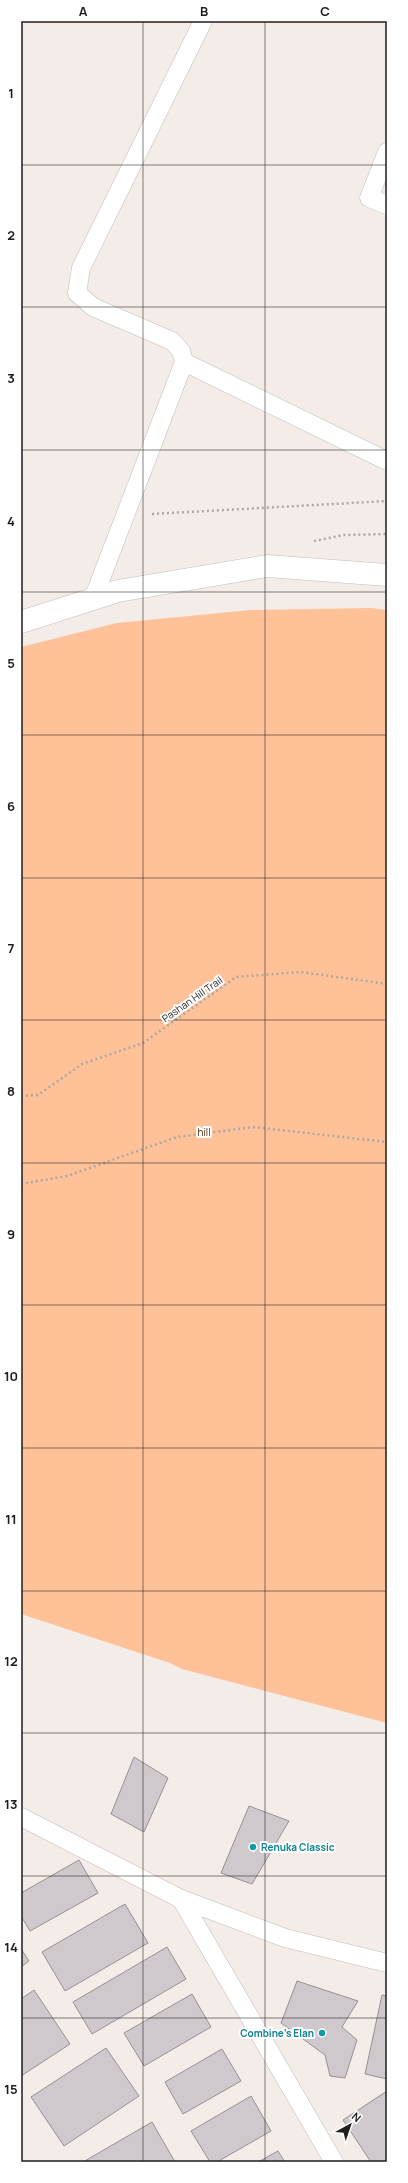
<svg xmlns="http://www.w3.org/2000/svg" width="408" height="2183" font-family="Manrope,sans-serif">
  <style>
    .green { fill: #fec198 }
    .building { fill: #cfc9cd; stroke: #979196 }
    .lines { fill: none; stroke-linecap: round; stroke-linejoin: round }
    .service-casing { stroke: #c3bdb9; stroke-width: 19 }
    .minor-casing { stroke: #c3bdb9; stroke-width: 23 }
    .path { stroke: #ada8a4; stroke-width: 2.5; stroke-dasharray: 2 3; stroke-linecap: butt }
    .service { stroke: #fff; stroke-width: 18 }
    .minor { stroke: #fff; stroke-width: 22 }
    .grid { fill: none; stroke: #1f1d1b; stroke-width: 1; stroke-opacity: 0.55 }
    .culture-dot { fill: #0f9aa8; stroke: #fff; stroke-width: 1.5 }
    .labels { text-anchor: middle; stroke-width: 4; stroke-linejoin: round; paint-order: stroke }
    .street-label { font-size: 10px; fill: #1f1d1b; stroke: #fff }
    .park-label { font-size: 10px; fill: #47250a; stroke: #fff }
    .culture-label { font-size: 10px; font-weight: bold; fill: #0d838f; stroke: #fff; text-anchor: start }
    .neatline { fill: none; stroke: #1f1d1b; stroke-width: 1.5 }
    .grid-label { font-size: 13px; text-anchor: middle; font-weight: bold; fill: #1f1d1b }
  </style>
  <rect width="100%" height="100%" fill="#f3ece8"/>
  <polygon class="green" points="371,608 387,610 387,1723 182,1669 170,1663 21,1614 21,647 117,623 251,610"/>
  <g class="building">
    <polygon points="134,1757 168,1778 144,1832 111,1814"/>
    <polygon points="249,1806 289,1821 252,1884 221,1873"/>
    <polygon points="79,1860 98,1893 30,1931 21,1916 21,1893"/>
    <polygon points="125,1904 148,1943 65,1991 42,1952"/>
    <polygon points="167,1947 186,1979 92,2034 73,2002"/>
    <polygon points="21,1949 29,1961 21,1967"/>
    <polygon points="297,1981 358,2001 342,2027 357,2040 345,2078 330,2076 325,2055 281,2023"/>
    <polygon points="34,1990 70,2044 21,2076 21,1999"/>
    <polygon points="192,1994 211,2027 144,2066 124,2033"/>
    <polygon points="382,1995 387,1996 387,2079 365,2074"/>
    <polygon points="106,2048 139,2096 64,2146 31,2097"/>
    <polygon points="222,2049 241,2081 183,2114 165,2082"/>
    <polygon points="387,2091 387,2162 371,2162 343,2120"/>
    <polygon points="251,2096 271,2131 217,2162 210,2162 191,2131"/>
    <polygon points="152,2122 175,2162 83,2162"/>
    <polygon points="278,2151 285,2162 258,2162"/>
  </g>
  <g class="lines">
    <g class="service-casing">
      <g id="service">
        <polyline points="387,152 369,198 387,205"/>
        <polyline points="184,362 387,461"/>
        <polyline points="93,599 184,362 181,351 172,341 93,307 77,293 81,268 203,21"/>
        <polyline points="21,1817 181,1899 285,1938 387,1963"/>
        <polyline points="181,1899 334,2162"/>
      </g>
    </g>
    <g class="minor-casing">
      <polyline id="minor" points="21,622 118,591 267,566 387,575"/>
    </g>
    <g class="path">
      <polyline points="152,514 387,501"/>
      <polyline points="314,541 344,535 387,534"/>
      <polyline points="21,1096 38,1095 82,1064 143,1043 236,977 301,972 387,984"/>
      <polyline points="21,1184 67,1176 177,1137 253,1127 387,1142"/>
    </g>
    <use href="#service" class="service"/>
    <use href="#minor" class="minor"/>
  </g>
  <path class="grid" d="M143,21V2162M265,21V2162M21,165H387M21,307H387M21,450H387M21,592H387M21,735H387M21,878H387M21,1020H387M21,1163H387M21,1305H387M21,1448H387M21,1591H387M21,1733H387M21,1876H387M21,2018H387"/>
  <g class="culture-dot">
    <circle cx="253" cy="1847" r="4"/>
    <circle cx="322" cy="2033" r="4"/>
  </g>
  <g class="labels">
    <g class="street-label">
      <text transform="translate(192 999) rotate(-35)" y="4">Pashan Hill Trail</text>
    </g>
    <g class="park-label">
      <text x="204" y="1136">hill</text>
    </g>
    <g class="culture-label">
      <text x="261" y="1851">Renuka Classic</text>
      <text x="314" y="2037" text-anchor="end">Combine's Elan</text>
    </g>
  </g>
  <rect width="408" height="2183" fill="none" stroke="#ffffff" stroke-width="44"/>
  <g transform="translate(350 2125) rotate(40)" stroke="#ffffff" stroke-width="3" paint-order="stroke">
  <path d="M0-3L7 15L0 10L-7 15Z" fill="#1f1d1b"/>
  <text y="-6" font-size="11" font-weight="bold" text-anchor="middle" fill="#1f1d1b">N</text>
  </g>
  <rect x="22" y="22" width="364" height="2139" class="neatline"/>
  <g class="grid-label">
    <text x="83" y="16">A</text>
    <text x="204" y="16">B</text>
    <text x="325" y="16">C</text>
    <text x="11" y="98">1</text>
    <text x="11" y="240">2</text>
    <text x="11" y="383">3</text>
    <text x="11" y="526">4</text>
    <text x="11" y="668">5</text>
    <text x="11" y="811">6</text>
    <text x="11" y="953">7</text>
    <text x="11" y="1096">8</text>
    <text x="11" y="1239">9</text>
    <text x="11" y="1381">10</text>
    <text x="11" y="1524">11</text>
    <text x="11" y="1666">12</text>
    <text x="11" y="1809">13</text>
    <text x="11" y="1952">14</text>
    <text x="11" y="2094">15</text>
  </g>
</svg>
